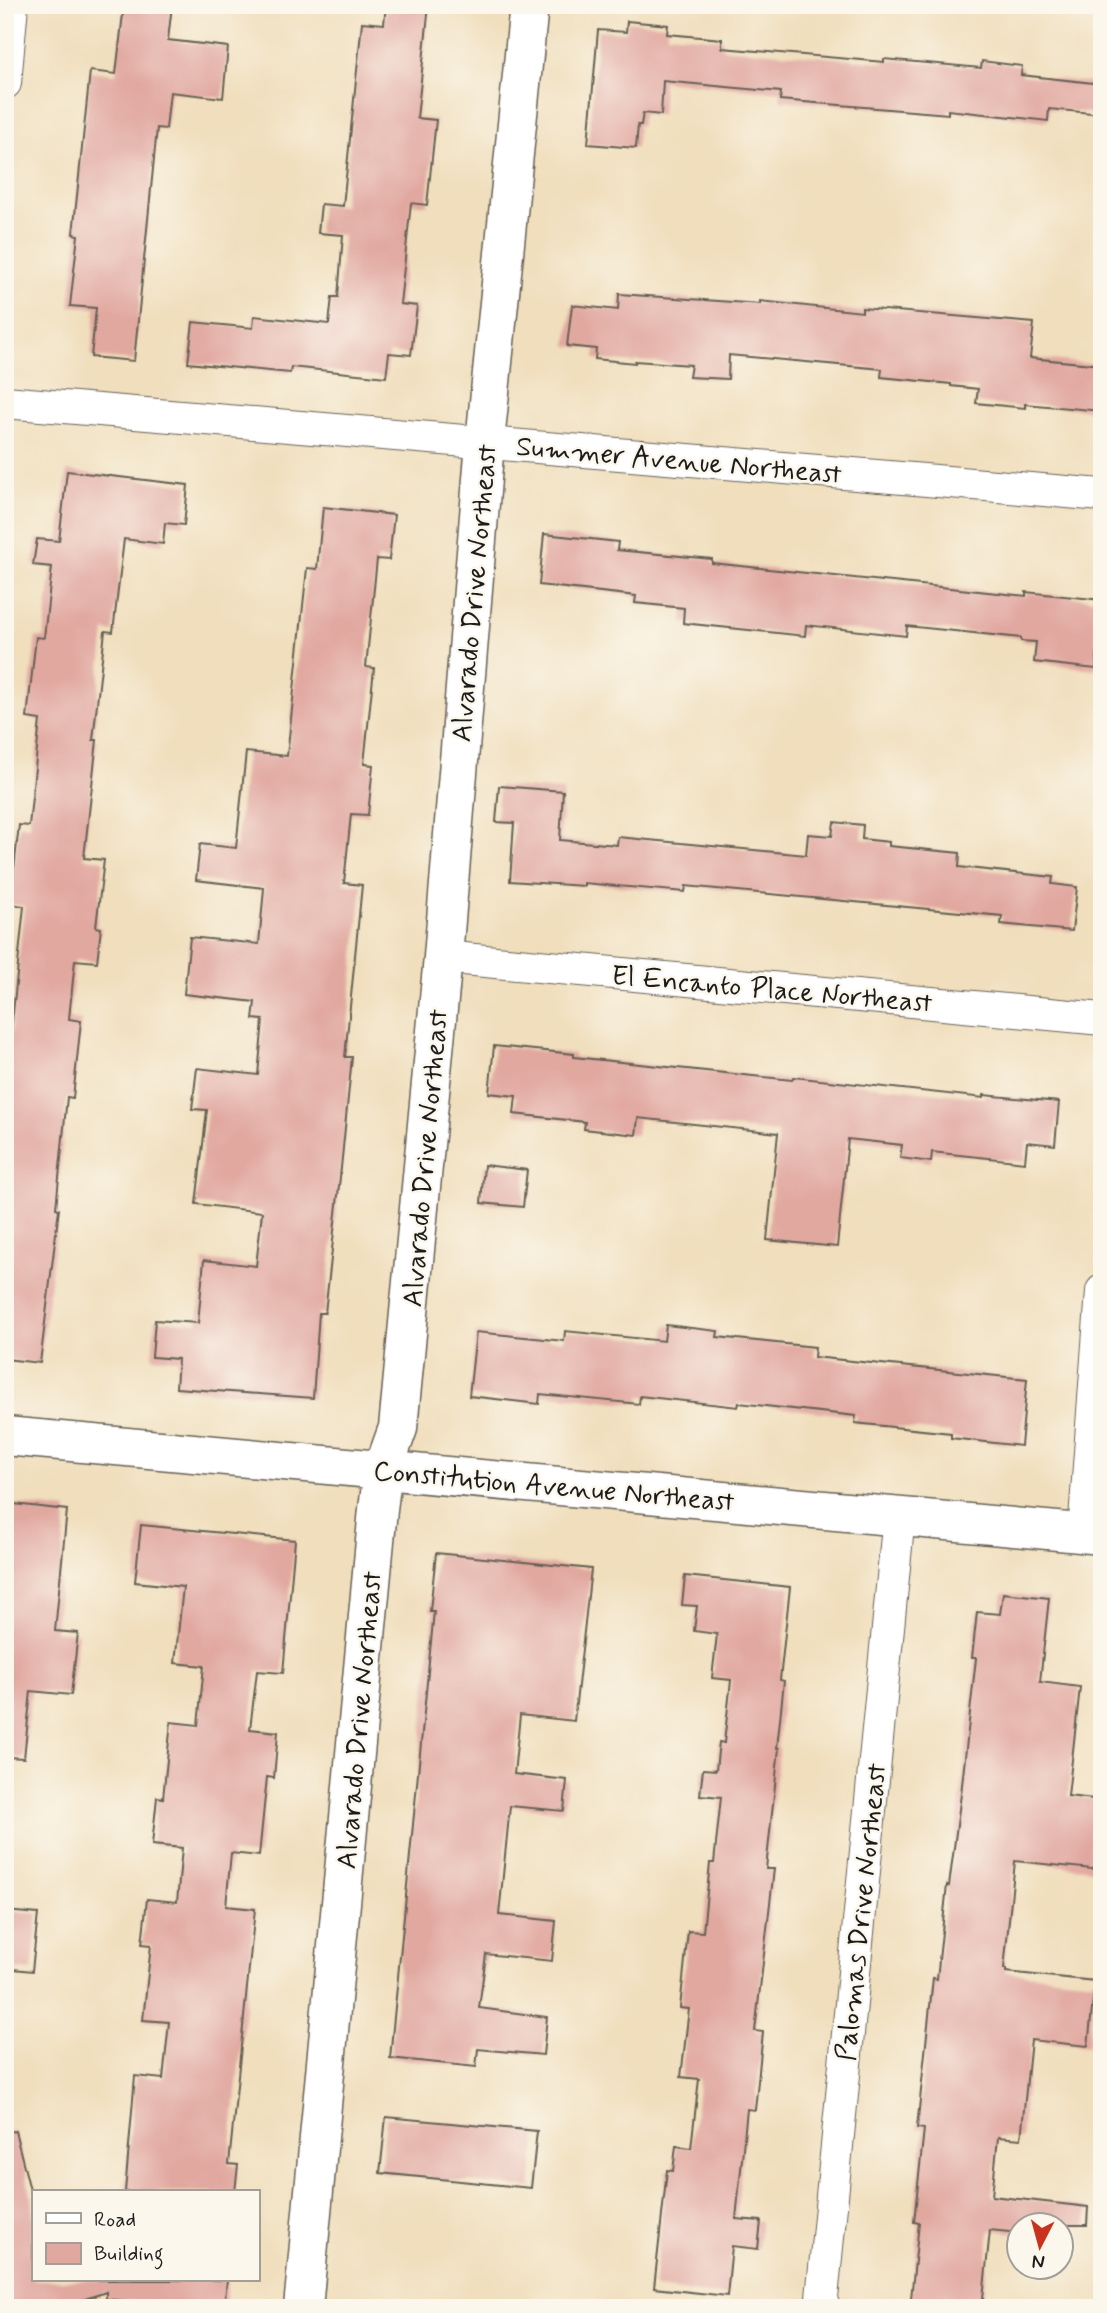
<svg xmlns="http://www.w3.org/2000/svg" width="1107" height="2313" font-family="Mynerve,sans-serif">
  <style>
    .building { fill: #e1a8a0 }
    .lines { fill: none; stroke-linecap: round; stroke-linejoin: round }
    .street-casing { stroke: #666054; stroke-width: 34 }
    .secondary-casing { stroke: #666054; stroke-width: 41 }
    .street { stroke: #fff; stroke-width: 32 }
    .secondary { stroke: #fff; stroke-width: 38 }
    .labels { text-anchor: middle; stroke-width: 5; stroke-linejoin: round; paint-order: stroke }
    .street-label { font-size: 28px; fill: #1c1c1c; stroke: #fbf7ec }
  </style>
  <rect width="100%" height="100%" fill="#fbf7ec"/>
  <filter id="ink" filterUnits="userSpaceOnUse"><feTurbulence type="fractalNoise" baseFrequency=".0143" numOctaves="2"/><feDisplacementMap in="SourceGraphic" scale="14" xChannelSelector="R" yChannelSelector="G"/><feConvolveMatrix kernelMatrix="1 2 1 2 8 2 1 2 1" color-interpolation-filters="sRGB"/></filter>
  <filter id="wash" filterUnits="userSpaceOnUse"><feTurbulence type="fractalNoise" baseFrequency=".00686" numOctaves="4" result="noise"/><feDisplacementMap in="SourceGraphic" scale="28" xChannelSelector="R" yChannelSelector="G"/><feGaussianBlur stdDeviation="1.57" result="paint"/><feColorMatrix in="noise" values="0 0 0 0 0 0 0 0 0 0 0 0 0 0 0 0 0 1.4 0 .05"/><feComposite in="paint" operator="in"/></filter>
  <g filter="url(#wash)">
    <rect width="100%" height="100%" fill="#f0debc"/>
    <g id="blocks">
      <g class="building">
        <polygon points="124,5 172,5 168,40 228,47 223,98 170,92 166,129 157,128 134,361 91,357 96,308 70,306 78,235 73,234 90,71 116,74"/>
        <polygon points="386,5 429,5 417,118 436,120 427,205 411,203 400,304 417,306 411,355 389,353 386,377 291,367 290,373 188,363 193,322 253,328 254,316 329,324 332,297 338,297 343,235 318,233 321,204 343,206 362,22 384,24"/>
        <polygon points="627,21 668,25 667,34 722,39 722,48 884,62 884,59 981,68 982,61 1022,66 1021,75 1102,84 1102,114 1049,109 1048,121 948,110 948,114 780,100 781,92 663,81 661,115 643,113 641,125 638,125 636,148 588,144 598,30 626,32"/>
        <polygon points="619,294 760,304 760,301 862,312 862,308 1034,323 1030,358 1102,365 1102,411 1025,404 1025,408 976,403 978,389 951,386 951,384 881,377 882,369 729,355 728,379 689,377 691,365 635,361 635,363 595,359 596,349 567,346 572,305 618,310"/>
        <polygon points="67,471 188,485 184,525 165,523 163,544 124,539 113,632 105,631 93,740 97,740 84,858 104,860 96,927 101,928 97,962 75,960 69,1019 81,1021 73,1098 67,1097 56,1208 59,1209 40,1363 5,1359 5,1032 11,1032 24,906 10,904 19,825 29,826 40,720 27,718 36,637 44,638 52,567 33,565 37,539 59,541"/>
        <polygon points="323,507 394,515 389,560 377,559 366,667 374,668 364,764 373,765 368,815 351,814 344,883 362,885 345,1057 352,1057 341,1168 325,1313 319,1313 313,1398 176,1388 178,1359 152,1357 155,1320 198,1323 204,1260 256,1266 262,1212 196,1204 207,1110 192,1109 197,1068 258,1075 263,1020 253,1019 255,1002 184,994 190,937 259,944 264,888 196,880 200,844 236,848 246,752 287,756 307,568 317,569"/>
        <polygon points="544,534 618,542 617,550 712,559 712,563 1026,596 1026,592 1102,600 1096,669 1034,662 1036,642 1021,641 1021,638 907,626 906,636 806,625 805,636 683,623 684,608 635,603 636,596 539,585"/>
        <polygon points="499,786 563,791 560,840 617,845 618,837 806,855 808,834 832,836 834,822 863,825 862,839 889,842 889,846 960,853 959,867 1053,877 1052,884 1077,887 1072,931 1001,924 1002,916 686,886 685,892 584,883 584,886 510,881 514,823 496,822"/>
        <polygon points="494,1046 574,1054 574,1057 792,1080 793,1077 984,1098 984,1095 1059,1102 1055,1145 1027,1142 1025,1162 932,1152 931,1162 900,1158 902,1145 848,1139 837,1247 767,1240 778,1133 638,1118 636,1135 584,1129 585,1122 514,1114 516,1096 489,1093"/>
        <polygon points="484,1165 527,1170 523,1207 481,1203"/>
        <polygon points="666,1325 718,1331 717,1337 815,1347 814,1357 1027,1379 1021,1446 951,1438 951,1433 855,1423 856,1416 739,1403 738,1407 640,1396 639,1404 540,1394 539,1404 469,1396 476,1332 564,1341 565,1331 664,1341"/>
        <polygon points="5,1503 67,1510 55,1631 78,1633 71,1695 31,1691 24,1758 5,1757"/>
        <polygon points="141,1525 295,1540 283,1673 257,1671 250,1729 278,1732 274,1778 267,1777 259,1856 231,1853 226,1906 255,1909 229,2164 238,2165 235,2192 125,2192 135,2076 163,2079 169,2022 143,2020 151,1945 142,1944 147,1899 177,1902 182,1848 152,1845 157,1797 163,1798 171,1722 198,1725 204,1666 175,1663 183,1587 135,1582"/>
        <polygon points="436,1553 591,1569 574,1721 520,1715 514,1774 567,1780 564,1811 510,1806 499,1915 556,1921 552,1961 486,1954 479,2008 547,2017 543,2055 478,2049 476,2067 390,2058 434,1611 430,1611"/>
        <polygon points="685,1576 790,1587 780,1680 784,1681 777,1748 779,1748 766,1869 774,1869 755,2031 763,2032 755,2110 747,2109 736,2219 761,2221 758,2249 732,2246 727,2296 654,2288 667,2170 673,2171 676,2146 691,2148 699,2079 681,2077 689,2009 680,2008 688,1931 703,1932 710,1863 714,1863 721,1797 700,1795 703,1769 716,1770 719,1742 724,1743 731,1680 712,1678 717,1634 694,1631 697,1606 682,1605"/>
        <polygon points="1003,1593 1049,1598 1040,1682 1080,1687 1068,1796 1102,1800 1102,1870 1015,1861 1004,1969 1006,1969 1006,1972 1095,1981 1088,2046 1031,2040 1021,2139 998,2137 992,2196 1088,2207 1087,2225 1019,2225 1019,2233 990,2230 982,2308 910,2308 919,2223 914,2222 924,2129 917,2128 933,1978 937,1979 947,1885 949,1886 961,1794 976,1658 972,1658 977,1612 1000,1614"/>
        <polygon points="5,1911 38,1914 32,1971 5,1968"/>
        <polygon points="386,2117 537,2131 531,2188 380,2173"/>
        <polygon points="15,2131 33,2202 33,2280 227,2280 224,2308 192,2308 106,2299 106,2292 58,2308 5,2308 5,2132"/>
      </g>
    </g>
  </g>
  <g filter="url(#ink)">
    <use href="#blocks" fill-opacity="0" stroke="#666054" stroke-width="2"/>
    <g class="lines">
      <g class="street-casing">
        <g id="street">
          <polyline points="5,83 12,5"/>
          <polyline points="5,402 1102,495"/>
          <polyline points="443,957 1102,1019"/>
          <polyline points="1084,1533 1102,1291"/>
          <polyline points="821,2308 899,1516"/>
        </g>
      </g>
      <g class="secondary-casing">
        <g id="secondary">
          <polyline points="5,1436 1102,1535"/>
          <polyline points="303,2308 378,1509 383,1470 398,1428 443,957 485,442 529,5"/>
        </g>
      </g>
      <use href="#street" class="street"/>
      <use href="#secondary" class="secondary"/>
    </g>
  </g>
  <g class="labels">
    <g class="street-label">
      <text transform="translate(679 459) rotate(5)" y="10">Summer Avenue Northeast</text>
      <text transform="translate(473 593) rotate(-85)" y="10">Alvarado Drive Northeast</text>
      <text transform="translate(772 988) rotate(5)" y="10">El Encanto Place Northeast</text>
      <text transform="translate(424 1158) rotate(-85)" y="10">Alvarado Drive Northeast</text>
      <text transform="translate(554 1485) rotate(5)" y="10">Constitution Avenue Northeast</text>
      <text transform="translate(358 1720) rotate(-85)" y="10">Alvarado Drive Northeast</text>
      <text transform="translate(860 1912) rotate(-84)" y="10">Palomas Drive Northeast</text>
    </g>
  </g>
  <rect width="1107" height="2313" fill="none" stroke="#fbf7ec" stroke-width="28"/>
  <rect x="32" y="2190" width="228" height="91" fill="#fbf7ec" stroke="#a29f99" stroke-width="2"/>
  <rect x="46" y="2213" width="35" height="10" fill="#ffffff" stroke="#a29f99" stroke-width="2"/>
  <text x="94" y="2226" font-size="21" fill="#1c1c1c">Road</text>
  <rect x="46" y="2243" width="35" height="21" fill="#e1a8a0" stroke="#a29f99" stroke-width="2"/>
  <text x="94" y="2260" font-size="21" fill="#1c1c1c">Building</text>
  <g transform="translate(1040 2246) rotate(186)"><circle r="33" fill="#fbf7ec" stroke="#a29f99" stroke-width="2"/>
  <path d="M0-5L12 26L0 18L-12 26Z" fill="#c8321e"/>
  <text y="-10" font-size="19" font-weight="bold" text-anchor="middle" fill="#1c1c1c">N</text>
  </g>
</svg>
